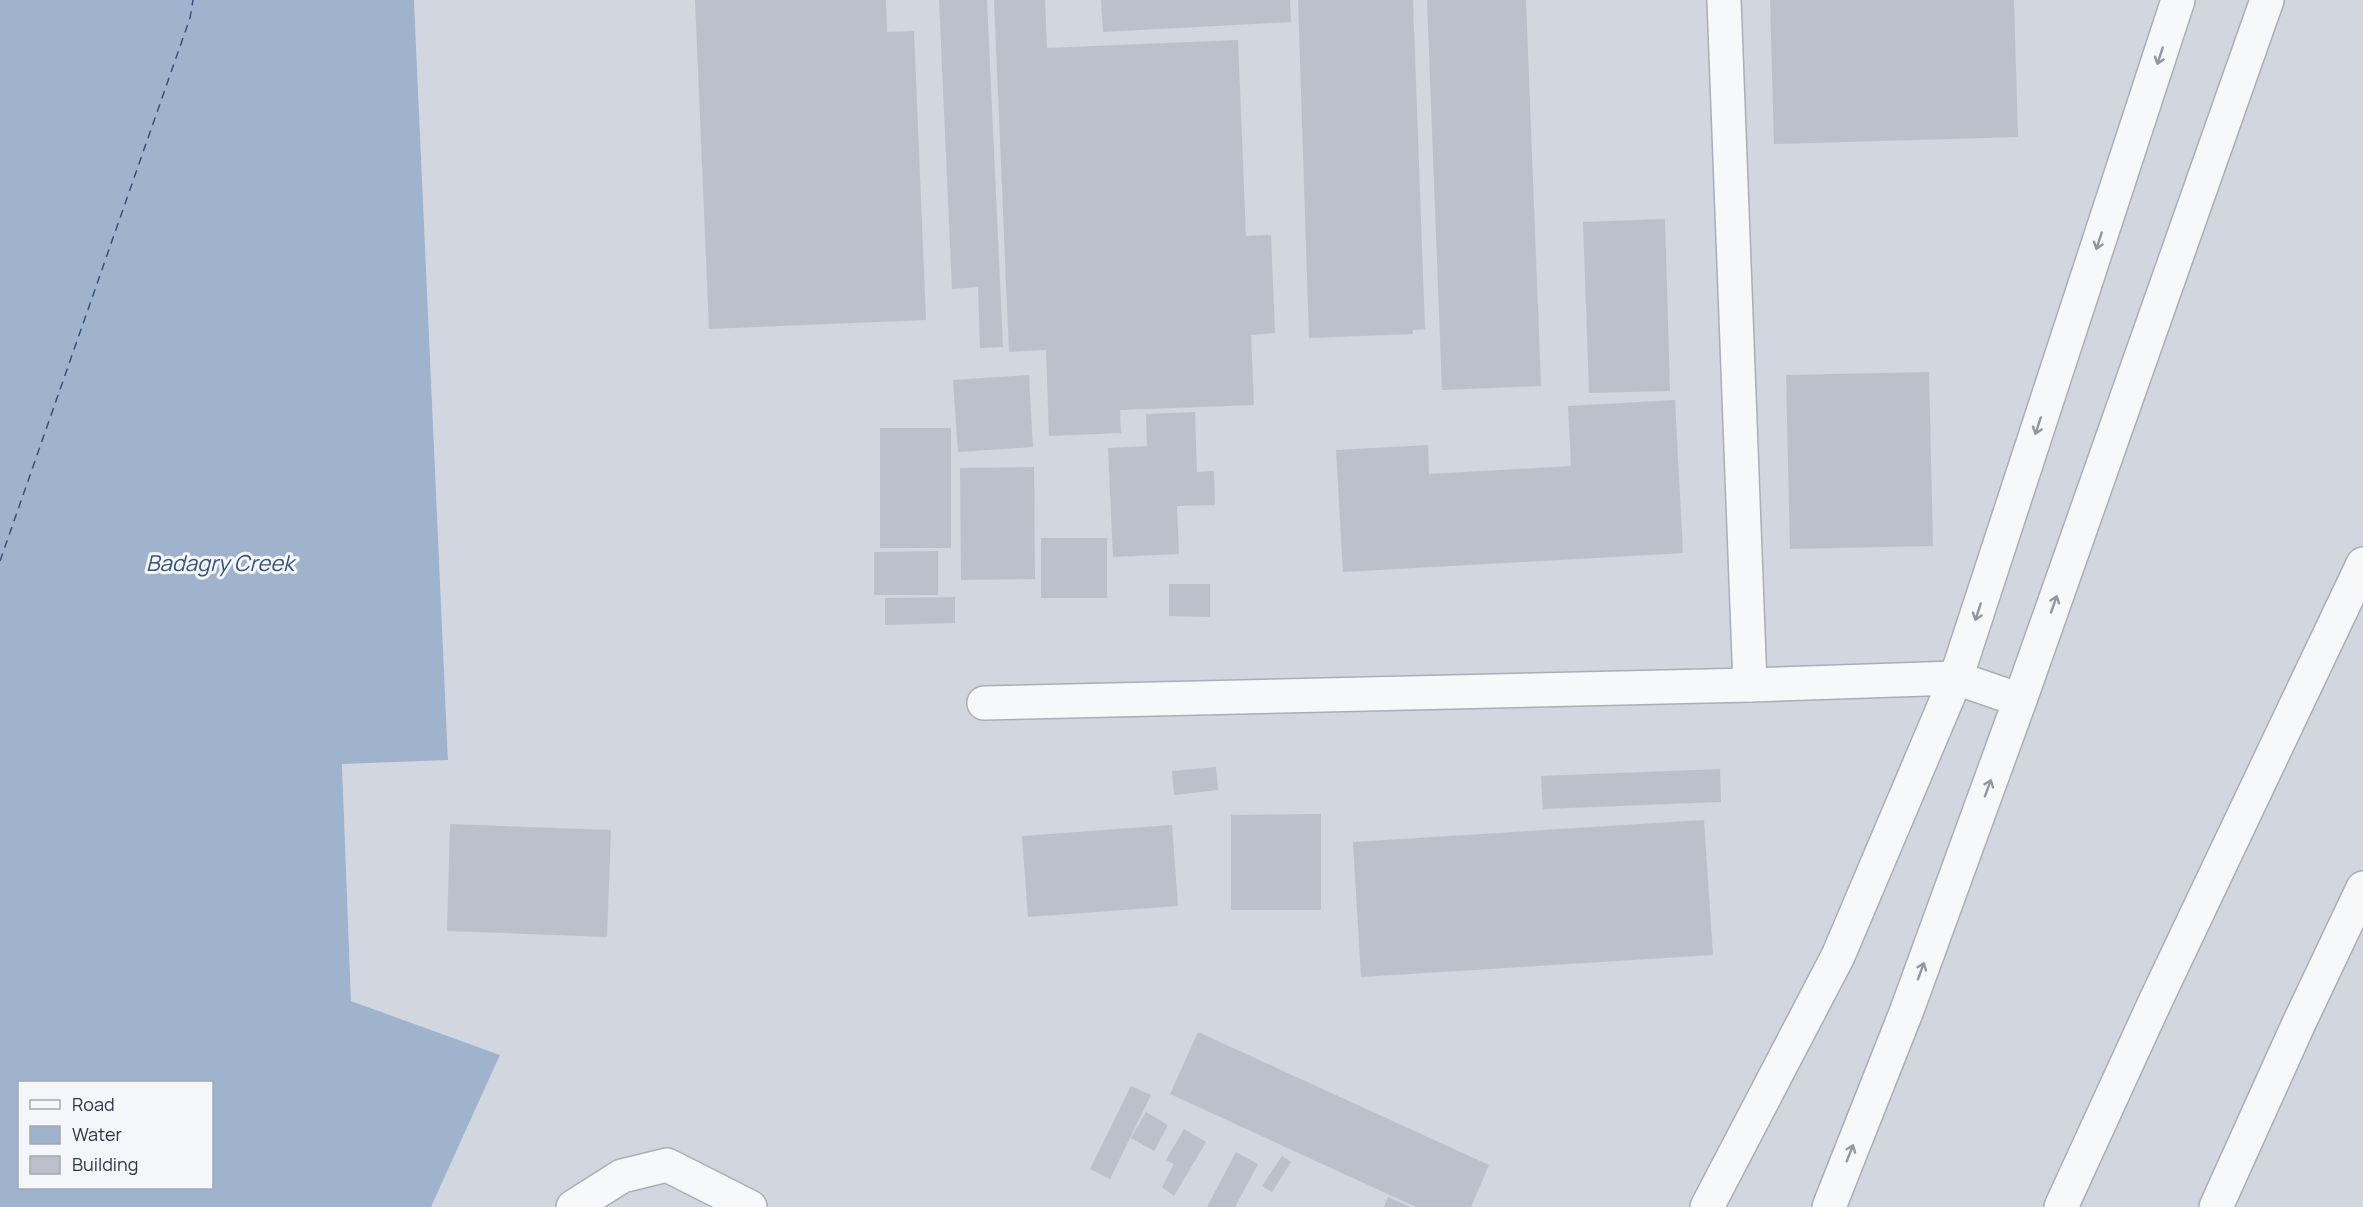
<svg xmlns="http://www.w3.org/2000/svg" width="2363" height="1207" font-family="Manrope,sans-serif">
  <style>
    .built { fill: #d2d6de }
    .water { fill: #9fb4cc; fill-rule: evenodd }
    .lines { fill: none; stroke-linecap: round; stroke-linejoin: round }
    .ferry { stroke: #34527a; stroke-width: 1.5; stroke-dasharray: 8 6; stroke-linecap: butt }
    .building { fill: #bbc0ca }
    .minor-casing { stroke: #a9aeb7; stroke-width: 36 }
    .minor { stroke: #f7f8fa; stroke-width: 33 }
    .oneway { stroke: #9196a0 }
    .labels { text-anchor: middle; stroke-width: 6; stroke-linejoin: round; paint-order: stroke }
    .water-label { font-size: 22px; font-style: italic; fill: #34527a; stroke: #f4f6f9 }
  </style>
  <rect width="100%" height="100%" fill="#e4e7ec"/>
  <polygon class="built" points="414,0 2363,0 2363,1207 431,1207 500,1055 351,1001 342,763 448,759"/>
  <path class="water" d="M0,0H414L448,760L342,764L351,1001L500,1055L431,1207H0ZM20,1082H212V1188H20Z"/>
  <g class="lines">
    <polyline class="ferry" points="0,561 190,18 193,0"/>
  </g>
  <g class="building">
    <polygon points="695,0 886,0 887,32 914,31 926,320 709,329"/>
    <polygon points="939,0 987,0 1003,347 980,348 978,287 952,289"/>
    <polygon points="994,0 1045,0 1047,48 1238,40 1246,236 1271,235 1275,333 1251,335 1254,405 1120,410 1121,433 1049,436 1046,350 1009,352"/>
    <polygon points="1101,0 1290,0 1291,22 1103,32"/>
    <polygon points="1298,0 1413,0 1425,329 1413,330 1413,334 1309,338"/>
    <polygon points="1427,0 1526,0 1541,386 1442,390"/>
    <polygon points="1770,0 2014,0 2018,137 1774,144"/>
    <polygon points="1665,219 1670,391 1589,393 1583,222"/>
    <polygon points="1929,372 1933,546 1790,549 1786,375"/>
    <polygon points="1029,375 1033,447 958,452 953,380"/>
    <polygon points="1675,400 1683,553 1343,572 1336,450 1428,445 1429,474 1571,466 1568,406"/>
    <polygon points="1195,412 1197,472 1214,471 1215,505 1177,506 1179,554 1113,557 1108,448 1147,446 1146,414"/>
    <rect x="880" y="428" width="71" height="120"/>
    <polygon points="1034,467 1035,579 961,580 960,468"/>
    <rect x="1041" y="538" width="66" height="60"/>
    <polygon points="938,551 938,595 874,595 874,552"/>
    <polygon points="1169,584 1210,584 1210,617 1169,616"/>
    <polygon points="955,597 955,623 885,625 885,598"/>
    <polygon points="1216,767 1218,790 1174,795 1172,771"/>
    <polygon points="1720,769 1721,802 1543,809 1541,776"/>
    <polygon points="1321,814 1321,910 1231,910 1231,815"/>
    <polygon points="1704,820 1713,955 1361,977 1353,842"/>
    <polygon points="450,824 611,830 607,937 447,931"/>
    <polygon points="1172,825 1178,906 1028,917 1022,836"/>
    <polygon points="1198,1032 1489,1165 1471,1207 1416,1207 1170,1094"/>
    <polygon points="1131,1086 1151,1095 1110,1179 1090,1169"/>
    <polygon points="1146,1112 1168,1125 1154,1151 1131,1138"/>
    <polygon points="1184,1129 1206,1142 1174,1196 1162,1187 1174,1164 1166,1160"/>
    <polygon points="1236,1152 1258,1164 1235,1207 1207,1207"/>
    <polygon points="1282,1156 1291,1162 1272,1192 1262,1186"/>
    <polygon points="1388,1197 1410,1207 1384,1207"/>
  </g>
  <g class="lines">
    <g class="minor-casing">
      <g id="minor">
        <polyline points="1724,0 1750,685"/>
        <polyline points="984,703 1750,685 1956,678 2020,700"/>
        <polyline points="573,1207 622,1176 667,1165 750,1207"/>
        <polyline points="1707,1207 1838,956 1956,678 2178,0"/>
        <polyline points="1829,1207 1907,1010 2020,700 2267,0"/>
        <polyline points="2061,1207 2155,1002 2363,564"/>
        <polyline points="2216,1207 2299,1023 2363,888"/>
      </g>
    </g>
    <use href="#minor" class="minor"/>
  </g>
  <defs><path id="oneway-shaft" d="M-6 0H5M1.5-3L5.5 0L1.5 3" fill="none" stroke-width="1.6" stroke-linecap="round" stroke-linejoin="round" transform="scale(1.5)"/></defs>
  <g class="oneway">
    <use href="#oneway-shaft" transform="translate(2160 56) rotate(108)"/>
    <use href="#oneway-shaft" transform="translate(2099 241) rotate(108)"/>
    <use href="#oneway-shaft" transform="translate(2038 426) rotate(108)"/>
    <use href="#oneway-shaft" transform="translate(2054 604) rotate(-71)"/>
    <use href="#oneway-shaft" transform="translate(1978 612) rotate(108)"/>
    <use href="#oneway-shaft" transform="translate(1988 788) rotate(-70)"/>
    <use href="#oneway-shaft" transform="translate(1921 971) rotate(-70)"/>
    <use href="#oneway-shaft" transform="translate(1850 1153) rotate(-68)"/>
  </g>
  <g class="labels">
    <g class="water-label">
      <text x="220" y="571">Badagry Creek</text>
    </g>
  </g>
  <rect x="18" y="1081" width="195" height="108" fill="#f4f6f9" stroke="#a4a8b1" stroke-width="1.5"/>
  <rect x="30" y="1100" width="30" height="9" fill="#f7f8fa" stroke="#a4a8b1" stroke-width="1.5"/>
  <text x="72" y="1111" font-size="18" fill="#2b3445">Road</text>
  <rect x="30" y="1126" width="30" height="18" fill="#9fb4cc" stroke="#a4a8b1" stroke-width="1.5"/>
  <text x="72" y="1141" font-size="18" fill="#2b3445">Water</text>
  <rect x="30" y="1156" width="30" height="18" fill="#bbc0ca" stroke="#a4a8b1" stroke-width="1.5"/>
  <text x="72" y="1171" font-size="18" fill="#2b3445">Building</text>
</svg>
